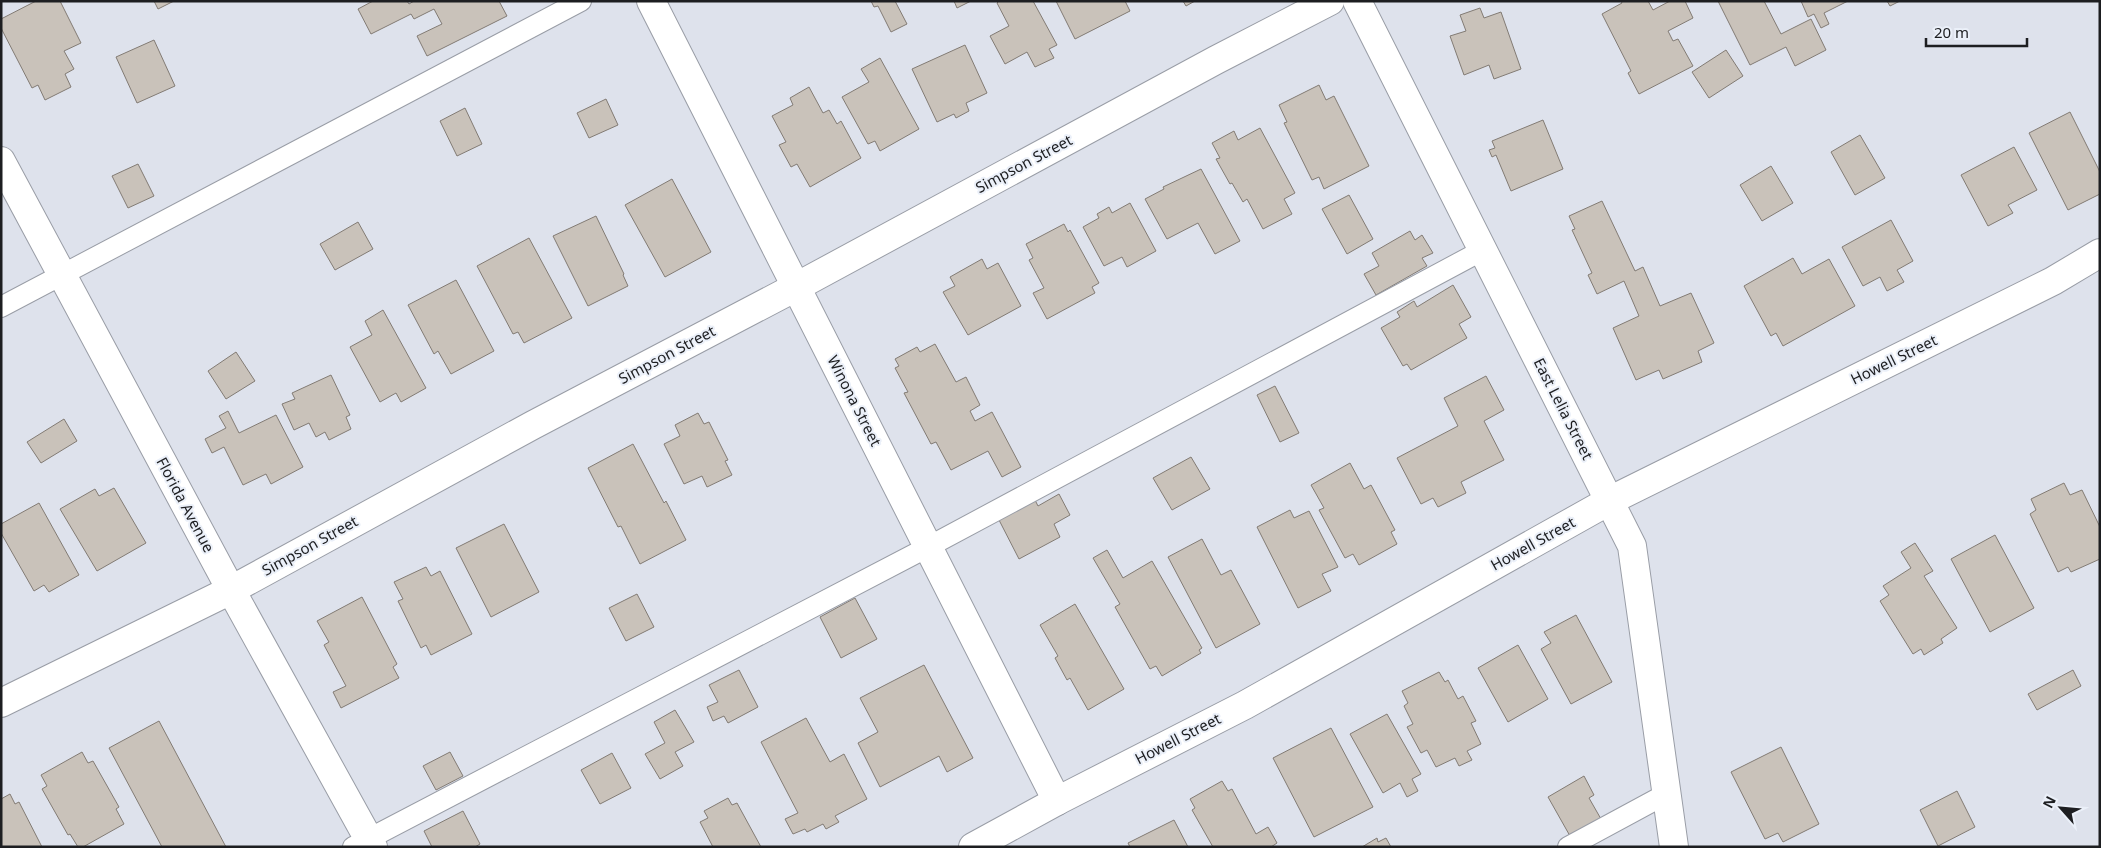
<svg xmlns="http://www.w3.org/2000/svg" width="2101" height="848" font-family="'Noto Sans',sans-serif">
  <style>
    .building { fill: #c9c2ba; stroke: #827b74 }
    .lines { fill: none; stroke-linecap: round; stroke-linejoin: round }
    .service-casing { stroke: #999da6; stroke-width: 22 }
    .minor-casing { stroke: #999da6; stroke-width: 30 }
    .service { stroke: #fff; stroke-width: 20 }
    .minor { stroke: #fff; stroke-width: 28 }
    .labels { text-anchor: middle; stroke-width: 4; stroke-linejoin: round; paint-order: stroke }
    .street-label { font-size: 15px; fill: #1d1e21; stroke: #ebf0f9 }
  </style>
  <rect width="100%" height="100%" fill="#dee2ec"/>
  <g class="building">
    <polygon points="36,1 60,1 81,43 64,51 74,69 65,74 71,87 45,100 38,85 32,88 1,28 1,19"/>
    <polygon points="154,1 174,1 158,9"/>
    <polygon points="373,1 407,1 409,4 414,1 499,1 507,16 427,56 417,36 442,24 434,9 414,19 411,14 371,34 358,9"/>
    <polygon points="871,1 895,1 907,24 891,32 878,6 874,7"/>
    <polygon points="954,1 971,1 957,8"/>
    <polygon points="999,1 1033,1 1057,45 1049,49 1054,58 1035,67 1027,52 1005,64 990,36 1009,26 997,3"/>
    <polygon points="1056,1 1125,1 1130,11 1075,39"/>
    <polygon points="1183,1 1195,1 1186,6"/>
    <polygon points="1621,1 1648,1 1653,10 1670,1 1685,1 1693,18 1668,31 1673,41 1678,39 1693,66 1639,94 1628,73 1631,71 1602,14 1622,3"/>
    <polygon points="1718,1 1764,1 1781,34 1811,19 1826,50 1795,66 1786,47 1750,65"/>
    <polygon points="1801,1 1848,1 1824,13 1829,24 1821,28 1814,14 1808,17"/>
    <polygon points="1887,1 1900,1 1890,6"/>
    <polygon points="1480,8 1484,18 1501,12 1521,69 1494,79 1489,65 1464,75 1450,36 1466,31 1460,15"/>
    <polygon points="154,40 175,86 137,103 116,57"/>
    <polygon points="965,45 987,93 966,103 969,111 956,118 954,114 937,122 912,69"/>
    <polygon points="1726,50 1743,76 1709,98 1692,72"/>
    <polygon points="880,58 919,129 880,151 875,141 868,144 842,97 869,82 861,69"/>
    <polygon points="1319,85 1326,100 1334,96 1369,166 1324,189 1319,177 1312,180 1284,123 1287,122 1279,105"/>
    <polygon points="809,87 823,113 829,110 837,124 841,121 861,158 810,187 797,164 791,167 779,145 786,142 772,116 793,105 790,98"/>
    <polygon points="606,99 618,125 589,138 577,113"/>
    <polygon points="465,108 482,144 457,156 440,121"/>
    <polygon points="2070,112 2100,172 2100,194 2068,210 2029,133"/>
    <polygon points="1543,120 1563,169 1511,191 1496,155 1492,157 1489,150 1495,148 1492,141"/>
    <polygon points="1260,128 1295,193 1284,199 1292,214 1263,229 1247,199 1243,202 1232,183 1230,184 1216,159 1220,158 1212,143 1234,131 1238,140"/>
    <polygon points="1860,135 1885,178 1855,195 1831,152"/>
    <polygon points="2014,147 2037,190 2008,205 2013,213 1988,226 1961,175"/>
    <polygon points="138,164 154,196 128,208 112,176"/>
    <polygon points="1771,166 1793,203 1762,221 1740,185"/>
    <polygon points="1201,169 1240,241 1215,254 1198,223 1167,239 1145,199 1164,189 1163,187"/>
    <polygon points="672,179 711,252 665,277 625,205"/>
    <polygon points="1349,195 1373,239 1347,254 1322,209"/>
    <polygon points="1602,201 1635,271 1643,267 1660,306 1691,293 1714,343 1698,351 1702,362 1663,379 1659,370 1636,380 1613,328 1639,316 1624,281 1597,294 1588,275 1592,273 1572,230 1575,229 1569,216"/>
    <polygon points="1130,203 1156,251 1127,267 1122,257 1104,266 1083,227 1099,218 1097,214 1109,207 1112,213"/>
    <polygon points="596,216 624,274 623,275 628,286 588,306 553,236"/>
    <polygon points="1891,220 1913,261 1897,270 1904,282 1887,291 1880,277 1863,286 1842,247"/>
    <polygon points="358,222 373,249 335,270 320,244"/>
    <polygon points="1064,224 1068,232 1070,230 1099,283 1092,287 1095,293 1047,319 1033,293 1044,288 1029,260 1033,258 1026,244"/>
    <polygon points="1410,231 1415,240 1422,235 1433,253 1422,258 1427,266 1376,295 1364,274 1379,266 1372,253"/>
    <polygon points="529,238 572,318 524,343 518,332 513,334 477,266"/>
    <polygon points="1793,258 1802,274 1829,259 1855,306 1783,346 1776,333 1771,336 1744,286"/>
    <polygon points="982,259 987,269 998,263 1021,306 968,335 943,292 955,286 950,277"/>
    <polygon points="456,280 494,351 451,374 438,351 434,354 408,305"/>
    <polygon points="1453,285 1471,317 1459,324 1467,338 1411,370 1407,364 1403,366 1381,328 1400,317 1397,312 1414,301 1417,307"/>
    <polygon points="383,310 426,388 401,402 396,393 380,402 350,347 372,335 365,321"/>
    <polygon points="935,344 956,382 966,377 980,405 970,411 975,421 992,412 1021,467 1002,477 988,451 951,470 936,442 931,444 904,393 908,392 895,368 899,366 895,359 917,347 920,352"/>
    <polygon points="236,352 255,381 226,399 208,371"/>
    <polygon points="331,375 350,415 346,417 351,429 329,440 325,432 316,437 309,423 294,430 282,404 295,399 292,393"/>
    <polygon points="1486,376 1504,410 1484,421 1504,460 1461,482 1466,493 1438,507 1433,498 1421,504 1397,458 1458,426 1444,398"/>
    <polygon points="1275,386 1299,433 1280,442 1257,395"/>
    <polygon points="228,411 239,433 276,415 303,467 271,484 266,474 243,485 224,447 212,453 205,439 226,428 219,416"/>
    <polygon points="698,413 704,424 709,422 728,460 725,461 732,475 707,487 702,476 684,484 664,444 680,436 675,425"/>
    <polygon points="64,419 77,441 41,463 27,442"/>
    <polygon points="633,444 664,503 666,501 686,540 640,564 621,526 618,527 588,468"/>
    <polygon points="1191,457 1210,489 1172,510 1153,478"/>
    <polygon points="1350,463 1364,489 1371,485 1395,530 1391,532 1397,544 1359,565 1353,554 1345,558 1319,510 1324,508 1311,485"/>
    <polygon points="2064,483 2070,495 2082,490 2100,527 2100,559 2071,572 2068,567 2058,572 2030,514 2036,510 2031,499"/>
    <polygon points="114,488 146,543 97,571 60,509 95,489 99,496"/>
    <polygon points="1059,494 1070,515 1054,524 1060,537 1019,559 999,520 1035,500 1038,506"/>
    <polygon points="39,503 79,575 49,592 44,585 34,591 1,533 1,524"/>
    <polygon points="1290,510 1294,518 1309,511 1338,567 1322,574 1331,591 1298,608 1257,527"/>
    <polygon points="504,524 539,592 491,617 456,548"/>
    <polygon points="1995,535 2034,608 1990,632 1951,559"/>
    <polygon points="1202,539 1221,575 1231,570 1260,624 1216,648 1168,557"/>
    <polygon points="1915,543 1933,571 1924,576 1957,628 1941,639 1943,643 1924,655 1921,649 1913,654 1880,601 1889,595 1883,586 1911,568 1901,552"/>
    <polygon points="1107,550 1123,578 1152,561 1202,648 1199,650 1201,653 1162,676 1156,666 1150,669 1115,607 1120,604 1093,558"/>
    <polygon points="426,567 431,576 440,571 472,634 431,655 426,645 421,648 398,601 403,599 394,582"/>
    <polygon points="637,594 654,627 626,641 609,608"/>
    <polygon points="362,597 397,664 393,667 399,678 341,708 333,692 346,686 324,645 329,642 317,621"/>
    <polygon points="855,598 877,639 841,658 820,617"/>
    <polygon points="1075,604 1124,689 1088,710 1070,678 1067,680 1055,658 1058,656 1040,625"/>
    <polygon points="1576,615 1612,682 1571,704 1541,649 1551,643 1544,632"/>
    <polygon points="1518,645 1548,699 1508,722 1478,668"/>
    <polygon points="924,665 973,758 947,772 939,756 880,787 858,743 878,732 860,698"/>
    <polygon points="739,670 758,707 728,723 724,716 713,721 707,707 718,702 709,685"/>
    <polygon points="2073,670 2081,686 2037,710 2028,694"/>
    <polygon points="1439,672 1445,682 1448,680 1458,699 1463,696 1476,721 1471,723 1481,744 1467,751 1472,760 1459,766 1455,758 1436,767 1427,750 1421,753 1407,727 1413,724 1404,706 1408,703 1402,691"/>
    <polygon points="675,710 694,742 675,752 683,766 660,779 645,754 665,743 654,722"/>
    <polygon points="1387,714 1421,774 1412,779 1418,791 1407,797 1400,783 1383,793 1350,734"/>
    <polygon points="806,718 830,762 844,754 867,799 835,816 839,822 826,829 823,824 807,832 805,829 793,834 785,819 798,813 761,742"/>
    <polygon points="159,721 226,847 162,847 109,748"/>
    <polygon points="1331,728 1373,807 1314,837 1273,758"/>
    <polygon points="1781,747 1819,824 1783,842 1778,833 1765,839 1731,772"/>
    <polygon points="82,752 88,763 93,761 119,807 116,809 124,824 83,847 78,847 70,834 68,835 42,789 47,786 41,775"/>
    <polygon points="450,752 463,776 436,790 423,766"/>
    <polygon points="612,753 631,788 600,804 581,770"/>
    <polygon points="1584,776 1594,795 1589,798 1601,819 1570,836 1548,797"/>
    <polygon points="1222,781 1228,791 1232,789 1256,834 1268,827 1277,843 1271,847 1213,847 1192,810 1195,808 1190,799"/>
    <polygon points="1957,791 1975,827 1938,846 1920,810"/>
    <polygon points="10,794 15,804 19,802 42,847 1,847 1,799"/>
    <polygon points="728,798 732,805 737,803 761,847 713,847 700,822 708,818 704,811"/>
    <polygon points="463,811 480,844 475,847 432,847 424,831"/>
    <polygon points="1174,820 1188,847 1130,847 1128,843"/>
    <polygon points="1377,838 1378,842 1386,838 1391,847 1362,847"/>
  </g>
  <g class="lines">
    <g class="service-casing">
      <g id="service">
        <polyline points="1,307 581,1"/>
        <polyline points="353,847 928,547 1483,250"/>
        <polyline points="1568,847 1668,793"/>
      </g>
    </g>
    <g class="minor-casing">
      <g id="minor">
        <polyline points="651,1 1057,801"/>
        <polyline points="1357,1 1632,546 1674,847"/>
        <polyline points="1,161 231,590 373,847"/>
        <polyline points="1,703 231,590 533,425 796,287 1216,60 1330,1"/>
        <polyline points="973,847 1057,801 1245,705 1609,501 2053,281 2100,253"/>
      </g>
    </g>
    <use href="#service" class="service"/>
    <use href="#minor" class="minor"/>
  </g>
  <g class="labels">
    <g class="street-label">
      <text transform="translate(1024 164) rotate(-28)" y="5">Simpson Street</text>
      <text transform="translate(667 355) rotate(-28)" y="5">Simpson Street</text>
      <text transform="translate(1894 360) rotate(-26)" y="5">Howell Street</text>
      <text transform="translate(854 401) rotate(63)" y="5">Winona Street</text>
      <text transform="translate(1563 409) rotate(63)" y="5">East Lelia Street</text>
      <text transform="translate(185 505) rotate(62)" y="5">Florida Avenue</text>
      <text transform="translate(1533 544) rotate(-29)" y="5">Howell Street</text>
      <text transform="translate(310 546) rotate(-29)" y="5">Simpson Street</text>
      <text transform="translate(1178 739) rotate(-27)" y="5">Howell Street</text>
    </g>
  </g>
  <rect width="2101" height="848" fill="none" stroke="#1d1e21" stroke-width="5"/>
  <g transform="translate(2061 808) rotate(297)" stroke="#ebf0f9" stroke-width="4" paint-order="stroke">
  <path d="M0-4L9 19L0 12L-9 19Z" fill="#1d1e21"/>
  <text y="-8" font-size="14" font-weight="bold" text-anchor="middle" fill="#1d1e21">N</text>
  </g>
  <path d="M1926 38v8h101v-8" fill="none" stroke="#1d1e21" stroke-width="2.5"/>
  <text x="1934" y="38" font-size="15" fill="#1d1e21" stroke="#ebf0f9" stroke-width="4" paint-order="stroke">20 m</text>
</svg>
